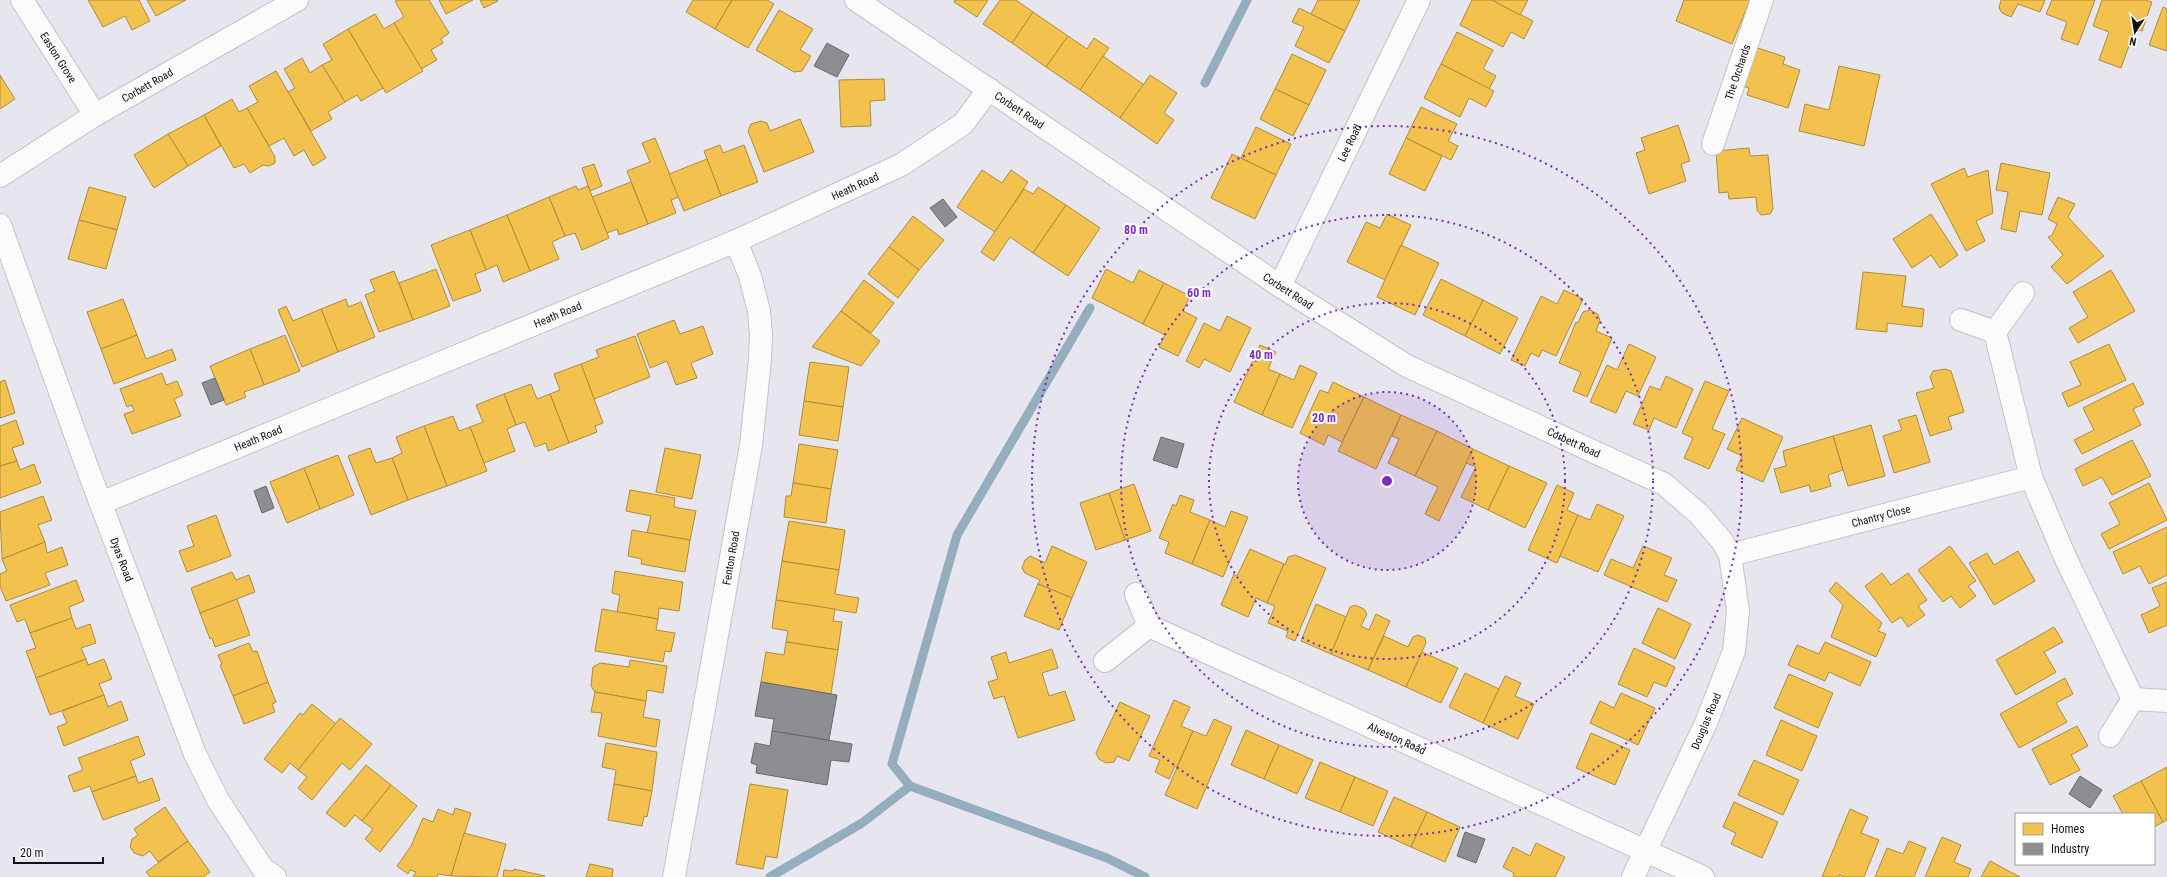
<svg xmlns="http://www.w3.org/2000/svg" width="2167" height="877" font-family="'Roboto Condensed',sans-serif">
  <style>
    .homes { fill: #f2c14e; stroke: #af8c3d }
    .industry { fill: #8d8d92; stroke: #68686d }
    .lines { fill: none; stroke-linecap: round; stroke-linejoin: round }
    .stream { stroke: #94aec0; stroke-width: 9 }
    .minor-casing { stroke: #c3c2c8; stroke-width: 24 }
    .minor { stroke: #fbfbfc; stroke-width: 22 }
    .ring { fill: none; stroke: #7b2cbf; stroke-width: 2; stroke-dasharray: 2 4 }
    .labels { text-anchor: middle; stroke-width: 4; stroke-linejoin: round; paint-order: stroke }
    .street-label { font-size: 11px; fill: #121116; stroke: #fff }
    .centre { fill: #7b2cbf; stroke: #fff; stroke-width: 2 }
    .ring-label { font-size: 12px; text-anchor: middle; font-weight: bold; fill: #7b2cbf; stroke: #fff; stroke-width: 4; stroke-linejoin: round; paint-order: stroke }
  </style>
  <rect width="100%" height="100%" fill="#e7e6ee"/>
  <g class="homes">
    <polygon points="88,0 139,0 150,21 132,30 125,16 103,27"/>
    <polygon points="147,0 186,0 156,16"/>
    <polygon points="397,0 429,0 449,33 441,39 443,43 431,50 437,60 421,69 394,23 404,17 395,1"/>
    <polygon points="439,0 473,0 446,14"/>
    <polygon points="480,0 497,0 498,1 484,8"/>
    <polygon points="693,0 732,0 715,29 686,12"/>
    <polygon points="732,0 767,0 774,4 748,48 715,29"/>
    <polygon points="955,0 988,0 977,17 954,2"/>
    <polygon points="1000,0 1016,0 1033,12 1012,43 983,24"/>
    <polygon points="1318,0 1360,0 1345,31 1311,14"/>
    <polygon points="1472,0 1492,0 1533,21 1524,39 1511,32 1503,47 1460,25"/>
    <polygon points="1492,0 1528,0 1520,15"/>
    <polygon points="1684,0 1750,0 1732,44 1676,21"/>
    <polygon points="2001,0 2045,0 2040,12 2018,4 2011,17 2002,13 1999,8"/>
    <polygon points="2052,0 2095,0 2078,45 2061,39 2067,22 2046,14"/>
    <polygon points="2102,0 2145,0 2152,2 2142,31 2135,29 2121,68 2099,60 2109,32 2093,26"/>
    <polygon points="2163,7 2167,9 2167,51 2149,45"/>
    <polygon points="1299,8 1345,31 1329,63 1295,46 1304,27 1292,22"/>
    <polygon points="779,10 813,29 800,50 811,56 802,71 794,72 756,50"/>
    <polygon points="1033,12 1068,36 1046,67 1012,43"/>
    <polygon points="375,14 384,29 394,23 423,71 386,93 348,29"/>
    <polygon points="348,29 383,88 361,101 357,95 345,102 322,65 332,60 323,44"/>
    <polygon points="1457,32 1493,50 1483,69 1496,76 1489,89 1441,64"/>
    <polygon points="1068,36 1087,49 1094,38 1109,48 1080,90 1046,67"/>
    <polygon points="1752,46 1785,57 1783,64 1800,70 1788,108 1747,95 1749,88 1740,85"/>
    <polygon points="1292,54 1326,70 1309,105 1275,89"/>
    <polygon points="1103,56 1144,85 1120,118 1080,90"/>
    <polygon points="302,58 310,73 322,65 345,102 328,112 332,119 311,131 288,92 295,88 284,69"/>
    <polygon points="1441,64 1494,91 1486,107 1469,98 1460,117 1424,98"/>
    <polygon points="1839,66 1880,75 1864,146 1799,131 1805,104 1829,110"/>
    <polygon points="276,71 326,158 313,166 304,150 294,156 284,138 269,146 247,108 258,102 249,86"/>
    <polygon points="0,75 15,99 0,109"/>
    <polygon points="1150,75 1177,93 1164,113 1174,120 1157,144 1120,118"/>
    <polygon points="884,79 885,100 870,101 871,126 841,127 839,80"/>
    <polygon points="1275,89 1309,105 1293,136 1260,119"/>
    <polygon points="232,99 239,112 247,108 275,157 275,163 269,166 263,165 250,173 244,164 234,168 204,115"/>
    <polygon points="1421,107 1457,124 1448,141 1458,146 1451,160 1406,138"/>
    <polygon points="204,115 221,146 188,166 168,134"/>
    <polygon points="800,119 814,152 764,172 748,131 751,124 761,121 767,123 770,131"/>
    <polygon points="1678,125 1690,161 1681,164 1686,181 1649,194 1636,153 1645,150 1641,138"/>
    <polygon points="1256,127 1291,144 1276,175 1241,158"/>
    <polygon points="168,134 188,166 154,188 134,155"/>
    <polygon points="655,138 679,197 671,200 676,213 648,224 627,171 650,162 642,143"/>
    <polygon points="1406,138 1442,156 1425,191 1389,174"/>
    <polygon points="720,145 723,153 744,145 758,182 721,196 704,151"/>
    <polygon points="1749,148 1750,156 1768,155 1773,209 1770,214 1761,215 1757,210 1756,197 1729,199 1728,192 1719,193 1716,151"/>
    <polygon points="1232,154 1276,175 1255,219 1211,198"/>
    <polygon points="707,159 721,196 684,211 669,174"/>
    <polygon points="2001,163 2050,173 2042,215 2020,211 2016,232 2001,229 2008,192 1996,190"/>
    <polygon points="594,164 602,186 590,191 582,168"/>
    <polygon points="1964,168 1968,177 1988,170 1993,213 1976,221 1985,241 1966,251 1931,184"/>
    <polygon points="982,170 1002,183 1011,170 1028,182 995,232 957,207"/>
    <polygon points="631,182 648,224 619,235 617,229 607,233 592,197"/>
    <polygon points="576,186 578,190 588,186 609,238 582,250 575,233 565,236 549,197"/>
    <polygon points="89,187 126,197 117,230 79,220"/>
    <polygon points="1038,187 1066,205 1033,253 1010,237 994,261 981,252 1024,189 1033,194"/>
    <polygon points="549,197 565,236 552,242 559,259 530,271 507,215"/>
    <polygon points="2058,197 2075,204 2068,217 2104,256 2067,284 2051,267 2063,255 2048,237 2052,235 2057,224 2048,219"/>
    <polygon points="1066,205 1100,228 1068,276 1033,253"/>
    <polygon points="1387,214 1411,225 1385,280 1347,262 1366,222 1380,228"/>
    <polygon points="1931,214 1958,255 1940,268 1931,255 1912,268 1893,239"/>
    <polygon points="507,215 530,271 503,282 497,265 486,270 470,230"/>
    <polygon points="913,216 944,240 919,270 889,247"/>
    <polygon points="79,220 117,230 106,269 68,259"/>
    <polygon points="470,230 486,270 475,274 481,291 453,301 431,245"/>
    <polygon points="1401,245 1439,263 1415,315 1377,297"/>
    <polygon points="889,247 919,270 898,298 868,274"/>
    <polygon points="436,269 450,306 413,320 399,283"/>
    <polygon points="1106,269 1133,283 1139,270 1164,283 1143,324 1092,298"/>
    <polygon points="2111,270 2135,311 2078,343 2069,328 2088,317 2073,292"/>
    <polygon points="394,271 413,320 379,332 365,295 375,291 370,280"/>
    <polygon points="1863,272 1906,276 1902,306 1924,309 1922,327 1887,323 1887,332 1856,329"/>
    <polygon points="1441,279 1483,300 1465,336 1423,315"/>
    <polygon points="864,280 894,303 871,333 841,311"/>
    <polygon points="1164,283 1190,296 1183,311 1197,318 1178,356 1159,347 1165,335 1143,324"/>
    <polygon points="1564,290 1583,299 1556,356 1542,350 1539,357 1531,353 1525,366 1511,360 1541,296 1557,304"/>
    <polygon points="123,299 137,335 101,349 87,312"/>
    <polygon points="346,299 348,307 361,302 375,337 338,352 321,309"/>
    <polygon points="1483,300 1518,318 1500,354 1465,336"/>
    <polygon points="286,306 293,321 321,309 338,352 302,367 278,310"/>
    <polygon points="1590,310 1598,314 1600,321 1596,331 1612,338 1587,397 1573,391 1581,372 1559,363 1576,322 1578,323 1583,312"/>
    <polygon points="841,311 880,341 861,366 812,347"/>
    <polygon points="1227,316 1251,328 1230,372 1204,359 1199,368 1186,361 1204,323 1220,331"/>
    <polygon points="674,320 680,334 703,326 713,354 691,363 697,378 676,385 667,361 650,368 637,334"/>
    <polygon points="137,335 146,359 172,349 176,360 114,384 101,349"/>
    <polygon points="285,335 300,371 264,385 250,349"/>
    <polygon points="635,336 650,377 594,399 581,364 599,357 596,350"/>
    <polygon points="1629,344 1656,357 1638,396 1626,391 1616,413 1590,402 1607,365 1617,370"/>
    <polygon points="2109,344 2126,380 2068,407 2062,393 2081,385 2070,362"/>
    <polygon points="1260,345 1276,352 1268,369 1280,374 1262,415 1234,402"/>
    <polygon points="250,349 264,385 244,392 246,397 226,405 210,366"/>
    <polygon points="810,362 849,367 843,407 804,401"/>
    <polygon points="581,364 603,423 595,426 597,432 569,443 550,394 560,390 554,374"/>
    <polygon points="1300,365 1317,373 1292,428 1262,415 1280,374 1294,380"/>
    <polygon points="1945,369 1951,371 1964,412 1948,417 1952,429 1930,436 1916,393 1934,388 1930,377 1933,371"/>
    <polygon points="162,373 166,385 177,381 183,395 174,399 181,416 132,434 124,414 134,411 132,405 127,407 120,389"/>
    <polygon points="1666,376 1693,389 1676,428 1654,418 1649,430 1633,424 1650,386 1660,390"/>
    <polygon points="5,380 15,413 0,418 0,382"/>
    <polygon points="1705,381 1729,391 1712,429 1725,434 1709,469 1684,458 1693,438 1682,433"/>
    <polygon points="1333,382 1364,397 1342,442 1328,435 1324,445 1300,433 1320,390 1328,393"/>
    <polygon points="2133,383 2144,404 2133,409 2141,425 2082,454 2074,440 2094,430 2083,408"/>
    <polygon points="531,384 537,399 550,394 569,443 548,451 546,443 535,447 525,422 516,425 504,394"/>
    <polygon points="504,394 516,425 507,429 515,451 484,463 470,427 483,422 476,405"/>
    <polygon points="1364,397 1401,415 1376,469 1338,451"/>
    <polygon points="804,401 843,407 838,441 799,435"/>
    <polygon points="1401,415 1437,431 1415,476 1388,463 1399,439 1392,436"/>
    <polygon points="1916,415 1930,462 1894,473 1883,436 1902,430 1898,420"/>
    <polygon points="453,416 459,431 470,427 487,471 447,486 424,426"/>
    <polygon points="1742,418 1783,437 1763,482 1736,470 1742,456 1727,449"/>
    <polygon points="16,420 24,444 12,448 17,461 0,466 0,426"/>
    <polygon points="1871,425 1885,476 1848,486 1833,436"/>
    <polygon points="424,426 447,486 408,500 392,458 402,453 396,437"/>
    <polygon points="1437,431 1473,449 1439,521 1425,514 1438,487 1415,476"/>
    <polygon points="1833,436 1843,470 1828,475 1831,486 1811,492 1809,485 1781,493 1774,469 1786,466 1783,451"/>
    <polygon points="2132,440 2151,476 2112,495 2102,477 2083,486 2075,469"/>
    <polygon points="799,444 838,450 831,489 793,483"/>
    <polygon points="370,448 376,463 392,458 408,500 371,515 348,456"/>
    <polygon points="665,448 701,455 692,499 656,492"/>
    <polygon points="1473,449 1509,466 1488,510 1461,497 1476,467 1466,463"/>
    <polygon points="338,455 354,495 320,509 304,468"/>
    <polygon points="17,461 20,470 34,464 41,483 0,498 0,466"/>
    <polygon points="1509,466 1547,483 1525,528 1488,510"/>
    <polygon points="304,468 320,509 287,523 270,482"/>
    <polygon points="793,483 831,489 826,523 784,517 786,496 791,496"/>
    <polygon points="2149,483 2167,520 2109,549 2101,534 2120,524 2109,503"/>
    <polygon points="1134,484 1151,531 1125,540 1109,493"/>
    <polygon points="1557,485 1574,493 1567,510 1578,515 1557,563 1528,550"/>
    <polygon points="630,490 675,498 674,507 696,511 690,540 647,533 651,516 626,511"/>
    <polygon points="1109,493 1125,540 1096,550 1080,503"/>
    <polygon points="1180,495 1194,500 1190,512 1210,520 1192,564 1165,553 1169,542 1159,538 1173,504 1176,506"/>
    <polygon points="43,496 52,520 38,525 45,542 2,559 0,512"/>
    <polygon points="1597,504 1624,516 1598,572 1560,556 1578,515 1590,520"/>
    <polygon points="1231,511 1248,517 1223,577 1192,564 1210,520 1225,527"/>
    <polygon points="216,515 231,556 187,572 179,551 194,546 187,526"/>
    <polygon points="789,521 845,530 839,570 782,561"/>
    <polygon points="2167,527 2167,575 2149,584 2140,566 2123,574 2113,552"/>
    <polygon points="632,530 690,540 685,572 641,564 642,559 628,556"/>
    <polygon points="45,542 47,553 62,547 68,565 45,573 50,585 6,601 0,586 0,574 7,571 2,559"/>
    <polygon points="1052,546 1087,562 1072,598 1038,584 1040,580 1025,573 1022,568 1025,560 1030,556 1045,563"/>
    <polygon points="1643,546 1672,558 1664,575 1677,580 1667,602 1604,575 1611,559 1633,568"/>
    <polygon points="1950,546 1976,581 1968,586 1976,596 1960,608 1951,596 1943,602 1918,570"/>
    <polygon points="1250,549 1284,564 1267,603 1256,598 1248,617 1221,605 1234,574 1237,576"/>
    <polygon points="2018,551 2035,581 1994,605 1969,563 1987,553 1994,565"/>
    <polygon points="1295,555 1326,568 1295,641 1286,637 1288,631 1268,623 1275,606 1267,603 1284,564 1285,565 1288,557"/>
    <polygon points="782,561 839,570 835,594 859,598 856,613 776,600"/>
    <polygon points="615,571 683,582 679,611 659,608 658,619 617,612 620,595 612,593"/>
    <polygon points="232,572 236,580 249,575 255,592 200,613 191,588"/>
    <polygon points="1882,573 1891,585 1908,573 1927,600 1918,606 1925,615 1908,627 1901,617 1892,623 1865,586"/>
    <polygon points="76,580 84,601 69,607 72,618 30,633 25,619 17,622 10,605"/>
    <polygon points="1836,582 1882,623 1878,631 1886,634 1876,657 1831,637 1843,605 1829,591"/>
    <polygon points="2167,582 2167,625 2149,633 2141,615 2160,606 2152,588"/>
    <polygon points="1038,584 1072,598 1059,630 1024,616"/>
    <polygon points="237,599 250,635 215,647 212,638 210,639 200,613"/>
    <polygon points="776,600 835,609 833,621 842,622 838,650 786,642 788,631 772,628"/>
    <polygon points="1316,604 1346,617 1331,654 1301,641"/>
    <polygon points="1355,605 1364,609 1367,614 1361,626 1369,630 1376,614 1390,621 1368,670 1331,654 1350,607"/>
    <polygon points="1658,608 1691,624 1675,659 1642,643"/>
    <polygon points="602,609 658,619 656,630 675,633 671,652 665,651 663,662 595,651"/>
    <polygon points="72,618 76,629 90,624 96,643 81,648 86,659 36,678 26,651 36,648 30,633"/>
    <polygon points="2054,627 2063,642 2044,652 2056,672 2016,695 1996,660"/>
    <polygon points="1418,635 1425,638 1426,643 1406,687 1368,670 1384,636 1408,647 1413,637"/>
    <polygon points="786,642 838,650 831,694 761,682 766,652 784,655"/>
    <polygon points="1825,642 1871,662 1860,686 1829,672 1825,681 1788,665 1797,645 1819,654"/>
    <polygon points="249,643 253,652 257,651 268,682 233,696 220,665 222,664 218,655"/>
    <polygon points="1634,648 1675,667 1666,687 1654,682 1647,697 1618,684"/>
    <polygon points="1052,649 1058,668 1042,673 1049,696 1065,691 1075,720 1018,738 1004,696 994,699 988,682 998,679 991,657 1006,652 1009,663"/>
    <polygon points="1422,652 1458,668 1441,703 1406,687"/>
    <polygon points="86,659 88,665 104,659 112,679 99,684 104,695 50,715 36,678"/>
    <polygon points="630,660 667,666 663,693 647,690 646,701 595,692 591,686 593,667 600,663 629,667"/>
    <polygon points="1465,673 1499,689 1483,723 1449,707"/>
    <polygon points="1789,674 1833,693 1818,728 1774,708"/>
    <polygon points="1505,676 1521,683 1515,696 1534,704 1518,739 1483,723"/>
    <polygon points="2065,678 2073,694 2056,703 2067,722 2019,748 2000,714"/>
    <polygon points="268,682 276,702 272,704 275,712 244,724 233,696"/>
    <polygon points="595,692 646,701 643,717 660,720 656,747 598,736 602,713 591,712"/>
    <polygon points="1621,693 1655,708 1638,745 1590,723 1600,701 1614,708"/>
    <polygon points="104,695 108,707 121,701 128,720 64,746 57,727 67,723 62,711"/>
    <polygon points="1174,700 1190,707 1181,726 1193,731 1177,767 1175,766 1169,779 1155,772 1160,760 1149,756"/>
    <polygon points="1120,702 1150,716 1129,761 1117,756 1114,762 1106,763 1099,759 1096,753"/>
    <polygon points="312,704 336,724 298,770 290,763 282,773 264,759 300,713 303,715"/>
    <polygon points="340,718 372,744 350,770 342,763 312,800 298,788 307,777 298,770"/>
    <polygon points="1214,719 1232,727 1197,809 1165,795 1193,731 1206,736"/>
    <polygon points="1781,720 1817,736 1802,771 1766,755"/>
    <polygon points="2077,726 2088,746 2071,755 2080,770 2050,785 2032,749"/>
    <polygon points="1246,730 1279,745 1264,779 1231,765"/>
    <polygon points="1591,733 1630,750 1615,785 1576,768"/>
    <polygon points="138,736 145,755 130,761 136,776 92,792 90,786 74,792 68,776 83,770 78,758"/>
    <polygon points="606,743 657,752 652,791 614,784 616,770 602,767"/>
    <polygon points="1279,745 1313,760 1297,794 1264,779"/>
    <polygon points="1754,760 1799,780 1783,815 1738,795"/>
    <polygon points="1320,762 1355,777 1340,812 1305,798"/>
    <polygon points="366,765 391,785 362,821 355,815 345,827 326,813"/>
    <polygon points="2167,767 2167,820 2163,822 2141,781"/>
    <polygon points="136,776 138,783 152,778 160,800 103,820 92,792"/>
    <polygon points="1355,777 1388,791 1373,826 1340,812"/>
    <polygon points="2141,781 2163,822 2154,827 2154,814 2123,814 2113,796"/>
    <polygon points="614,784 652,791 647,817 644,816 642,826 608,820"/>
    <polygon points="750,784 788,790 777,858 766,856 763,869 736,864"/>
    <polygon points="391,785 417,806 380,852 365,839 373,829 362,821"/>
    <polygon points="1394,797 1427,812 1411,847 1378,832"/>
    <polygon points="1734,802 1778,822 1762,858 1731,844 1736,833 1723,827"/>
    <polygon points="165,807 188,841 158,862 150,851 143,856 134,853 130,847 132,839 138,835 134,829"/>
    <polygon points="455,808 471,813 451,876 438,874 437,877 413,877 416,872 410,870 408,874 397,866 411,846 423,818 433,822 438,809 453,815"/>
    <polygon points="1850,809 1868,817 1861,833 1879,840 1864,877 1844,877 1839,875 1839,877 1822,877"/>
    <polygon points="1427,812 1460,827 1445,862 1411,847"/>
    <polygon points="464,833 506,844 497,877 451,876"/>
    <polygon points="1942,837 1961,845 1954,862 1971,869 1968,877 1925,877"/>
    <polygon points="188,841 210,872 203,877 150,877 146,872"/>
    <polygon points="1909,841 1926,848 1914,877 1875,877 1887,848 1903,854"/>
    <polygon points="1536,843 1565,857 1555,877 1513,877 1514,873 1503,867 1513,847 1530,856"/>
    <polygon points="1990,861 2020,877 1981,877"/>
    <polygon points="590,864 613,869 612,877 586,877"/>
    <polygon points="514,869 545,876 544,877 503,877 504,870 513,871"/>
  </g>
  <g class="industry">
    <polygon points="827,43 849,55 837,77 814,66"/>
    <polygon points="943,199 957,217 945,227 930,208"/>
    <polygon points="215,378 224,400 211,405 202,383"/>
    <polygon points="1161,437 1184,444 1177,468 1153,460"/>
    <polygon points="266,486 274,508 262,513 254,491"/>
    <polygon points="761,682 837,695 829,740 772,731 774,719 755,716"/>
    <polygon points="772,731 852,744 849,762 831,760 827,785 756,773 757,765 751,763 755,743 770,746"/>
    <polygon points="2080,776 2102,790 2090,808 2069,794"/>
    <polygon points="1465,832 1485,839 1476,863 1457,856"/>
  </g>
  <g class="lines">
    <g class="stream">
      <polyline points="1205,83 1247,0"/>
      <polyline points="910,786 892,764 957,535 1090,308"/>
      <polyline points="770,877 862,823 910,786 1107,858 1145,877"/>
    </g>
    <g class="minor-casing">
      <g id="minor">
        <path id="s1" d="M22,0L95,115"/>
        <path id="s2" d="M856,0L1280,286L1407,366L1664,484L1699,514L1722,541L1730,555L1738,611L1734,651L1706,723L1633,877"/>
        <path id="s3" d="M1713,144L1762,0"/>
        <path id="s4" d="M0,176L95,115L297,0"/>
        <path id="s5" d="M0,225L87,467L195,754L218,800L263,869L275,877"/>
        <path id="s6" d="M1280,286L1419,0"/>
        <polyline points="1961,320 1995,332 2023,293"/>
        <polyline points="1995,332 2031,477 2066,559 2133,699"/>
        <path id="s7" d="M101,503L736,241L901,165L963,124L989,89"/>
        <path id="s8" d="M1730,555L2031,477"/>
        <path id="s9" d="M1149,626L1703,877"/>
        <polyline points="1105,661 1149,626 1136,594"/>
        <polyline points="2110,736 2133,699 2167,701"/>
        <path id="s10" d="M674,877L751,445L760,360L761,335L759,311L750,276L736,241"/>
      </g>
    </g>
    <use href="#minor" class="minor"/>
  </g>
  <circle cx="1387" cy="481" r="89" fill="#7b2cbf" fill-opacity=".12"/>
  <g class="ring">
    <circle cx="1387" cy="481" r="89"/>
    <circle cx="1387" cy="481" r="178"/>
    <circle cx="1387" cy="481" r="266"/>
    <circle cx="1387" cy="481" r="355"/>
  </g>
  <g class="labels">
    <g class="street-label">
      <text dy="4" stroke="none"><textPath href="#s1" startOffset="68">Easton Grove</textPath></text>
      <text dy="4" stroke="none"><textPath href="#s3" startOffset="76">The Orchards</textPath></text>
      <text dy="4" stroke="none"><textPath href="#s4" startOffset="173">Corbett Road</textPath></text>
      <text dy="4" stroke="none"><textPath href="#s2" startOffset="197">Corbett Road</textPath></text>
      <text dy="4" stroke="none"><textPath href="#s6" startOffset="159">Lee Road</textPath></text>
      <text dy="4" stroke="none"><textPath href="#s7" startOffset="818">Heath Road</textPath></text>
      <text dy="4" stroke="none"><textPath href="#s2" startOffset="521">Corbett Road</textPath></text>
      <text dy="4" stroke="none"><textPath href="#s7" startOffset="494">Heath Road</textPath></text>
      <text dy="4" stroke="none"><textPath href="#s7" startOffset="170">Heath Road</textPath></text>
      <text dy="4" stroke="none"><textPath href="#s2" startOffset="845">Corbett Road</textPath></text>
      <text dy="4" stroke="none"><textPath href="#s8" startOffset="156">Chantry Close</textPath></text>
      <text dy="4" stroke="none"><textPath href="#s10" startOffset="324">Fenton Road</textPath></text>
      <text dy="4" stroke="none"><textPath href="#s5" startOffset="356">Dyas Road</textPath></text>
      <text transform="translate(1706 721) rotate(-67)" y="4">Douglas Road</text>
      <text dy="4" stroke="none"><textPath href="#s9" startOffset="272">Alveston Road</textPath></text>
    </g>
  </g>
  <circle cx="1387" cy="481" r="6" class="centre"/>
  <g class="ring-label">
    <text x="1136" y="234">80 m</text>
    <text x="1199" y="297">60 m</text>
    <text x="1261" y="359">40 m</text>
    <text x="1324" y="422">20 m</text>
  </g>
  <rect x="2015" y="813" width="140" height="52" fill="#ffffff" stroke="#a0a0a2"/>
  <rect x="2023" y="823" width="20" height="12" fill="#f2c14e" stroke="#a0a0a2"/>
  <text x="2051" y="833" font-size="12" fill="#121116">Homes</text>
  <rect x="2023" y="843" width="20" height="12" fill="#8d8d92" stroke="#a0a0a2"/>
  <text x="2051" y="853" font-size="12" fill="#121116">Industry</text>
  <g transform="translate(2135 32) rotate(192)" stroke="#ffffff" stroke-width="3" paint-order="stroke">
  <path d="M0-3L7 15L0 10L-7 15Z" fill="#121116"/>
  <text y="-6" font-size="11" font-weight="bold" text-anchor="middle" fill="#121116">N</text>
  </g>
  <path d="M14 857v6h89v-6" fill="none" stroke="#121116" stroke-width="2"/>
  <text x="20" y="857" font-size="12" fill="#121116" stroke="#ffffff" stroke-width="3" paint-order="stroke">20 m</text>
</svg>
